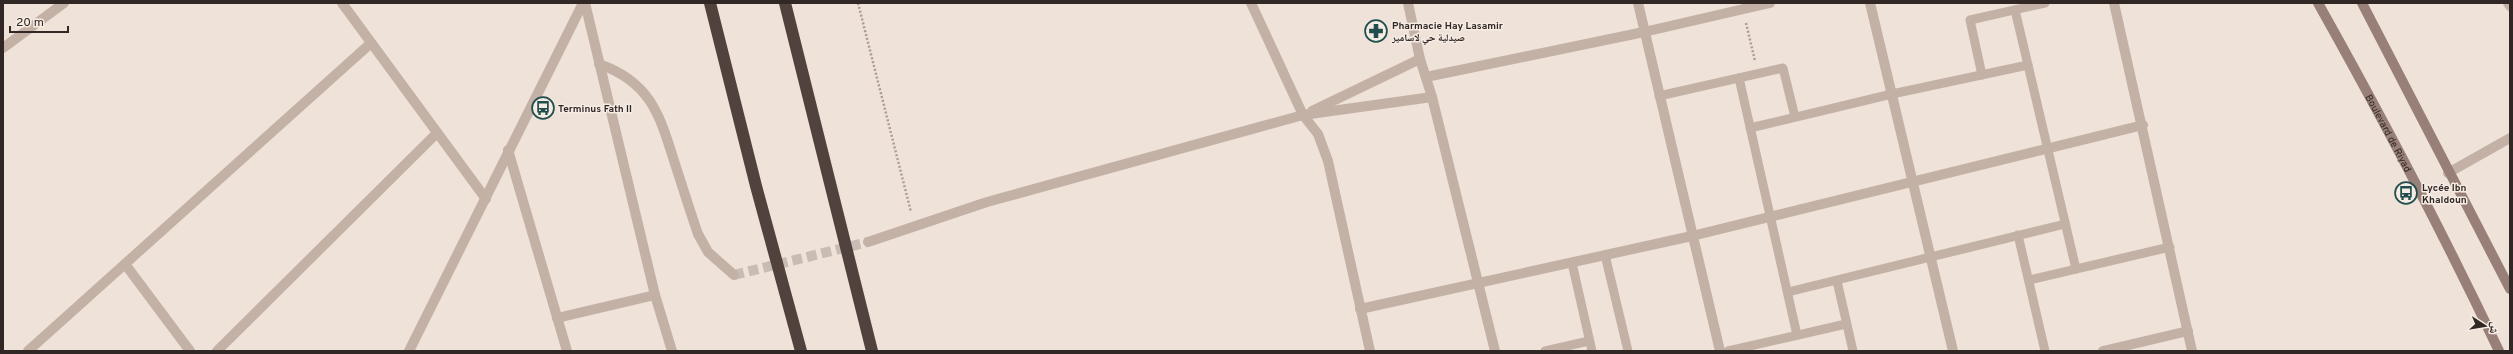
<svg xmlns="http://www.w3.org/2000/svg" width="2513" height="354" font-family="Overpass,'Noto Naskh Arabic',sans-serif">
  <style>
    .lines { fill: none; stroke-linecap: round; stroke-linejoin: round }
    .minor-tunnel { stroke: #c8bdb5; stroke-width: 10; stroke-dasharray: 10 5; stroke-linecap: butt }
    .path { stroke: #b09b91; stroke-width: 2.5; stroke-dasharray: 2 2; stroke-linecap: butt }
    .service { stroke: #c4b1a6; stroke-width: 9 }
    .minor { stroke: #c4b1a6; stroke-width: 10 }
    .secondary { stroke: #988078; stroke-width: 10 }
    .motorway { stroke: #51423e; stroke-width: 12 }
    .labels { text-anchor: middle; stroke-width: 3; stroke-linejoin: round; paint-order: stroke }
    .poi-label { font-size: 10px; font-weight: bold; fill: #312826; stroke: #f6ece4; text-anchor: start }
    .street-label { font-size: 10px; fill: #312826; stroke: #f6ece4 }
  </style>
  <rect width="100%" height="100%" fill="#eee2d9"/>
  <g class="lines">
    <polyline class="minor-tunnel" points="734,275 868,242"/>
    <g class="path">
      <polyline points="858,3 911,212"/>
      <polyline points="1746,23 1755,61"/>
    </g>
    <g class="service">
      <polyline points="2015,10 2028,65"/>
      <polyline points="1982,75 1970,20 2045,3"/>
      <polyline points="1739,78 1797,335"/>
      <polyline points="1659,96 1783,68 1795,117"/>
      <polyline points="1750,128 1892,94 2028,65 2076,269"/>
      <polyline points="2018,235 2045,351"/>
      <polyline points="1605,255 1628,351"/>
      <polyline points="1572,263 1592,351"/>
      <polyline points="2029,280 2170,247"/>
      <polyline points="1837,281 1853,351"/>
      <polyline points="1788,292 2065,224"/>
      <polyline points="1545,351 1589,341"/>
      <polyline points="1728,351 1846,324"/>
    </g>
    <g class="minor">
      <polyline points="342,3 486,199"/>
      <polyline points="585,3 655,295 672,351"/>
      <polyline points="1251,3 1303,115 1318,134 1328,161 1370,351"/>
      <polyline points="1408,3 1420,59 1432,97 1495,351"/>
      <polyline points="1638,3 1720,351"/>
      <polyline points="1870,3 1953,351"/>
      <polyline points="2114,3 2192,351"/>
      <polyline points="2508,3 2510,6"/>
      <polyline points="3,48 64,3"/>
      <path d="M599,64C651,82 660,116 675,164C683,188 690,211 698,234L708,252L734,275"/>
      <polyline points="1426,77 1644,32 1770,3"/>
      <polyline points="1312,111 1420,59"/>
      <polyline points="508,150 567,351"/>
      <polyline points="2448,173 2510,138"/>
      <polyline points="868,242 987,202 1303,115 1432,97"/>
      <polyline points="125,264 190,351"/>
      <polyline points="1360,309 1692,236 2143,125"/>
      <polyline points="557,318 655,295"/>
      <polyline points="28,351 371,43"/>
      <polyline points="217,351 437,133"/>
      <polyline points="409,351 583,3"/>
      <polyline points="2103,351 2188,331"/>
    </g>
    <g class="secondary">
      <path id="s1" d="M2318,3C2382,117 2443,233 2499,351"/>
      <polyline points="2362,3 2510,289"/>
    </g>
    <g class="motorway">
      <polyline points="710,3 756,186 801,351"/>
      <polyline points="785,3 872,351"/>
    </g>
  </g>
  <defs>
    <g id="pharmacy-ring" transform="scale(1.15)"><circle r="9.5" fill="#f6ece4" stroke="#204e4c" stroke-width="1.5"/><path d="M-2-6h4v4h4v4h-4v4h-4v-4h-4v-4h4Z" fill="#204e4c"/></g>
    <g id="bus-ring" transform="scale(1.15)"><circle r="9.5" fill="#f6ece4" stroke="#204e4c" stroke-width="1.5"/><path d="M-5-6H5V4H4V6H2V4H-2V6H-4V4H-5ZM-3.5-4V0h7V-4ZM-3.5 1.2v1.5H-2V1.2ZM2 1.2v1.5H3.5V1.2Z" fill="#204e4c"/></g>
  </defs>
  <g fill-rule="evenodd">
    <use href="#pharmacy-ring" x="1376" y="31"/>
    <use href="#bus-ring" x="543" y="108"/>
    <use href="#bus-ring" x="2406" y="193"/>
  </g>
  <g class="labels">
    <g class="poi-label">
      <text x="1392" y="29">Pharmacie Hay Lasamir<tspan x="1392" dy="12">صيدلية حي لاسامير</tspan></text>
      <text x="558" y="112">Terminus Fath II</text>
      <text x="2422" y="191">Lycée Ibn<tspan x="2422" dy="12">Khaldoun</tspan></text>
    </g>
    <g class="street-label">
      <text dy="4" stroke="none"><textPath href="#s1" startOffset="148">Boulevard de Riyad</textPath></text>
    </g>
  </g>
  <rect width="2513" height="354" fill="none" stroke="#312826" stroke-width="8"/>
  <g transform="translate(2485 326) rotate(102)" stroke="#f6ece4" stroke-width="3" paint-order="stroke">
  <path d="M0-3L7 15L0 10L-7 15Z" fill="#312826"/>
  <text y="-6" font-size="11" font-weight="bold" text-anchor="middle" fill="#312826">ش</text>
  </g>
  <path d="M10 26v6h58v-6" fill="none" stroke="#312826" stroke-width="2"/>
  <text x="16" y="26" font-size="12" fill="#312826" stroke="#f6ece4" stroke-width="3" paint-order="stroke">20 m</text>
</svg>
